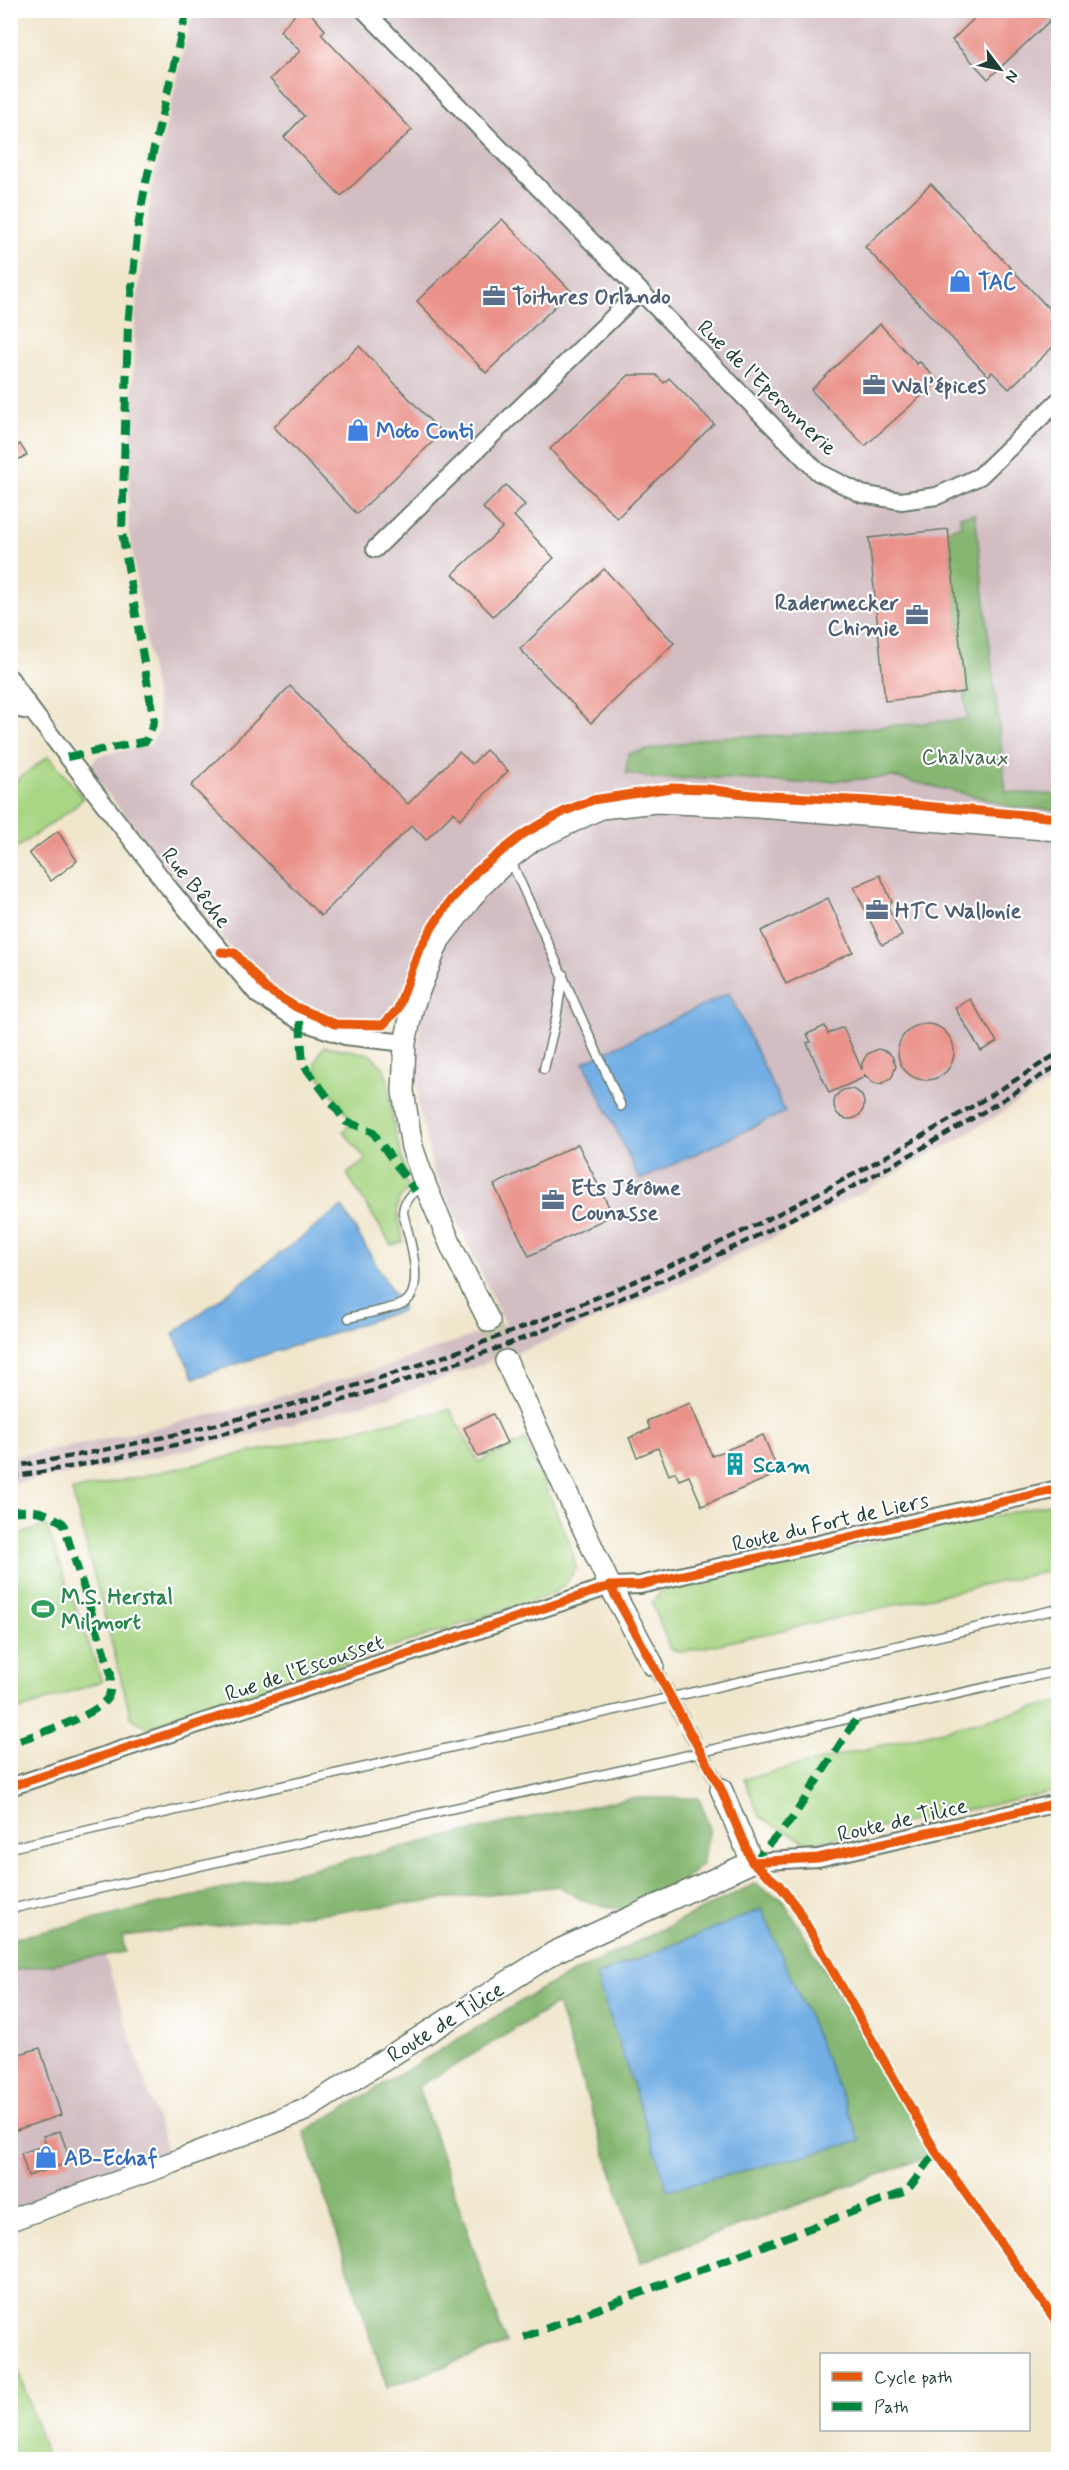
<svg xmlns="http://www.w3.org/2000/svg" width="1069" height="2470" font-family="Mynerve,sans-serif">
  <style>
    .industrial { fill: #d2bec2 }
    .green { fill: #a8d684; stroke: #648a5c; stroke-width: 1.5 }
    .forest { fill: #86b772; stroke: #527a53; stroke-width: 1.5 }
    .water { fill: #73afe4; stroke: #49768c; stroke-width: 1.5 }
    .building { fill: #ea928a }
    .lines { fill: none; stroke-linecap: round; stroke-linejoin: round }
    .minor-tunnel { stroke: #c6c4ae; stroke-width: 16; stroke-dasharray: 16 8; stroke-linecap: butt }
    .tertiary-tunnel { stroke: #c6c4ae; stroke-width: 21; stroke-dasharray: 21 10; stroke-linecap: butt }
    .service-casing { stroke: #687869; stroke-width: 11 }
    .minor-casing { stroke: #687869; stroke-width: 20 }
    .tertiary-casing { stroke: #687869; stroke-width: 24 }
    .service { stroke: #fff; stroke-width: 8 }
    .minor { stroke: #fff; stroke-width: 16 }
    .tertiary { stroke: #fff; stroke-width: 21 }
    .rail { stroke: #1f3d34; stroke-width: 4.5; stroke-dasharray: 9 4.5; stroke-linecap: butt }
    .quiet { stroke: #00873e; stroke-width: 8; stroke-dasharray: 15 8; stroke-linecap: butt }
    .cycleway-casing { stroke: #fff; stroke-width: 13 }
    .cycleway { stroke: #e8590c; stroke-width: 9 }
    .labels { text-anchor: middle; stroke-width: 4.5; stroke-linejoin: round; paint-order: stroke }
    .shop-label { font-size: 22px; font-weight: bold; fill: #366cbe; stroke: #fff; text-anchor: start }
    .service-label { font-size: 22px; font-weight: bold; fill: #4e5e75; stroke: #fff; text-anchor: start }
    .street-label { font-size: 22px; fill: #1f3d34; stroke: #fff }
    .park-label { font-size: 22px; fill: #416348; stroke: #fff }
    .culture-label { font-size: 22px; font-weight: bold; fill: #0d838f; stroke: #fff; text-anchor: start }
    .leisure-label { font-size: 22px; font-weight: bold; fill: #27864d; stroke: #fff; text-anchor: start }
  </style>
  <rect width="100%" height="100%" fill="#fff"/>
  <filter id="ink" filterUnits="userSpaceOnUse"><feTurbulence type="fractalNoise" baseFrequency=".0167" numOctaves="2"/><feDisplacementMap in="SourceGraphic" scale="12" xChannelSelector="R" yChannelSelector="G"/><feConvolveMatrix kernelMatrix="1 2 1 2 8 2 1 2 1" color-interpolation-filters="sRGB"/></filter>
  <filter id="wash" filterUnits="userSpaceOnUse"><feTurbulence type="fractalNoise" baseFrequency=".008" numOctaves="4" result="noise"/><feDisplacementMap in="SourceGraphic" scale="24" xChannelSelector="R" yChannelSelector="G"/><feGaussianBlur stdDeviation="1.35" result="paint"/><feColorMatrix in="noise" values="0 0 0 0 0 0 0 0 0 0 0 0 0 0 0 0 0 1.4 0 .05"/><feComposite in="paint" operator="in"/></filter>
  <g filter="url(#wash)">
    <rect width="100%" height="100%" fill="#f0e6cc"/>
    <g class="industrial">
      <polygon points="193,11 1058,11 1058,1077 954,1142 816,1217 680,1283 535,1346 389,1397 240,1438 91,1471 11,1484 11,1457 84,1444 232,1410 381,1368 505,1324 433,1170 418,1104 417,1059 420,1022 393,1019 362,1026 313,1017 261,986 88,769 98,756 151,745 160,728 128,525 135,317 152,186"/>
      <polygon points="105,1956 169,2157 11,2214 11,1971"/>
    </g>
    <g class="green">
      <polygon points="49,756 83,798 77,805 11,852 11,784"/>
      <path d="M325,1046L369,1054L383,1067L388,1080L393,1123L406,1174L402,1177L410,1188L398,1201L397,1211L403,1242L391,1245L347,1174L366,1160L343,1131L353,1122L317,1073C314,1061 317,1055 325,1046Z"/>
      <polygon points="450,1409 478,1462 525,1440 570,1543 576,1568 565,1585 550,1595 147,1728 131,1717 72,1491"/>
      <polygon points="1058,1502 1058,1569 683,1652 670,1649 652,1602 665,1588"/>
      <polygon points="46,1525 102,1681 11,1713 11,1538"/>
      <polygon points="1058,1702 1058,1791 808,1843 761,1818 744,1779"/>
      <polygon points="10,2350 11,2350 48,2459 11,2459"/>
    </g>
    <g class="forest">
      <polygon points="975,514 1006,792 1058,795 1058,810 1011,807 979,797 892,777 801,783 716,778 656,779 626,773 628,754 712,737 792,735 967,719 948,529 961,526 960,516"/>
      <polygon points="631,1798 699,1798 710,1829 702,1864 671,1891 626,1911 582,1900 559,1886 122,1936 125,1952 11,1971 11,1939 518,1820"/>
      <polygon points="754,1884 783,1900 907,2110 930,2156 641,2262 557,2004 418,2087 506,2343 387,2388 304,2132 543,1988"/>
    </g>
    <g class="water">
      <polygon points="729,993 785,1112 640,1180 584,1062"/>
      <polygon points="342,1207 403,1310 194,1378 173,1334"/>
      <polygon points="762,1909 861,2141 668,2190 596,1976"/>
    </g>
    <g id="blocks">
      <g class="building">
        <polygon points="299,10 308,10 325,30 321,34 412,130 341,196 284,137 304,116 270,79 300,51 280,31"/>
        <polygon points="983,10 1058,10 1058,13 988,79 952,40"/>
        <polygon points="931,184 1055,315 1052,319 1058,326 1058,342 1009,389 992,372 988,376 865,247"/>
        <polygon points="502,219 571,291 486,373 417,301"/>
        <polygon points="880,324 917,364 920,362 938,381 865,446 811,390"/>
        <polygon points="359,346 442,433 357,514 274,427"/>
        <polygon points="629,375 656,375 664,383 669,378 714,424 617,518 550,449"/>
        <polygon points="10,433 17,446 20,444 27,455 10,464"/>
        <polygon points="506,485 525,505 514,516 554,558 493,616 453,574 502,528 483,508"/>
        <polygon points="948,529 965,692 885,701 869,538"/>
        <polygon points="604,569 674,643 591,723 520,649"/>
        <polygon points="290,686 408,804 459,752 472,764 486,750 508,771 460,819 454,812 426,840 412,825 321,916 191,786"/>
        <polygon points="58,831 77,861 51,881 29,853"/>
        <polygon points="880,875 892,902 887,905 902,936 882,945 854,887"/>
        <polygon points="828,898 853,952 786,984 761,931"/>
        <polygon points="970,999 997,1042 981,1051 955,1008"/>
        <circle cx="926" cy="1052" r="28"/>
        <polygon points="825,1026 828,1034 843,1027 862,1070 862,1063 867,1054 878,1049 888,1052 892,1056 896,1066 892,1077 883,1083 877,1084 872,1082 864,1074 865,1077 829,1093 807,1043 811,1042 807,1034"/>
        <circle cx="849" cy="1104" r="15"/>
        <polygon points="578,1144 613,1215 529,1256 494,1185"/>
        <polygon points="690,1403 712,1456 763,1435 779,1473 702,1506 689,1476 679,1480 675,1472 669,1475 658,1448 637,1457 629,1438 650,1429 647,1421"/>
        <polygon points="493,1414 507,1443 478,1457 464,1428"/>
        <polygon points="40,2048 61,2115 13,2131 10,2124 10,2057"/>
        <polygon points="60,2131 71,2162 28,2176 21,2153 46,2145 43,2136"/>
      </g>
    </g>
  </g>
  <g filter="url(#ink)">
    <use href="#blocks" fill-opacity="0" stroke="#687869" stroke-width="1.5"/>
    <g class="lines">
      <polyline class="minor-tunnel" points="653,1665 721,1789"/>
      <polyline class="tertiary-tunnel" points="489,1321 506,1361"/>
      <g class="service-casing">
        <g id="service">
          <polyline points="510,859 621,1106"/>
          <polyline points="544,1069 556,1019 563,974"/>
          <path d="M349,1318C363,1314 393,1309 404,1303C427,1289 408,1234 403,1213C404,1198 412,1192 425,1187"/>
          <polyline points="10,1848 1058,1609"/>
          <polyline points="10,1909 1058,1671"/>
        </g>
      </g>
      <g class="minor-casing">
        <g id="minor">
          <polyline points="364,10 818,472 862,494 901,501 937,496 980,476 1058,401"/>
          <polyline points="375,549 639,292"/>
          <polyline points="10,678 33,712 169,888 258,995 300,1021 345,1036 405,1043"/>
          <polyline points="10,707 33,712"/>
          <polyline points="10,1787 610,1586 640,1585 1058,1489"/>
          <polyline points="752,1862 818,1858 1058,1803"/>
        </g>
      </g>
      <g class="tertiary-casing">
        <g id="tertiary">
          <polyline points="489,1321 453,1250 426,1187 412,1147 403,1091 405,1043 413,1006 439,940 480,887 510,858 532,841 601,808 656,802 759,807 1058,830"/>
          <polyline points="506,1361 610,1586 653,1665"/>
          <polyline points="10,2220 174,2162 305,2110 555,1952 752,1862 721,1789"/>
        </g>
      </g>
      <use href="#service" class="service"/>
      <use href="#minor" class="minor"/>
      <use href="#tertiary" class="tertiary"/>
      <g class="rail">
        <path d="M10,1467C387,1406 739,1259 1058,1053"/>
        <path d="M10,1477C381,1419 745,1268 1058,1065"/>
      </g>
      <g class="quiet">
        <polyline points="67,757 146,741 154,722 122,532 128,325 138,226 146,182 187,10"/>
        <polyline points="300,1021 303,1064 346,1122 372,1131 415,1191"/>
        <path d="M10,1512C34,1509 43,1510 63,1523L111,1674C110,1681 112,1691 108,1697C97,1717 34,1735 10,1743"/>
        <polyline points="753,1863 792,1819 857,1718"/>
        <polyline points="524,2337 907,2191 936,2152"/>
      </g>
      <g class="cycleway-casing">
        <g id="cycleway">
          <polyline points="221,952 235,953 266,989 296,1007 335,1024 383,1025 398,1009 418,952 433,926 450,901 477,871 525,833 565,811 593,800 671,788 708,789 751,795 869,801 1058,818"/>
          <polyline points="610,1586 721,1789 752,1862 779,1885 797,1908 936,2152 1058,2324"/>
          <polyline points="10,1787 610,1586 640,1585 1058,1489"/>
          <polyline points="752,1862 818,1858 1058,1803"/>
        </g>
      </g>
      <use href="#cycleway" class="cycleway"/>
    </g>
  </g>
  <defs>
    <g id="shop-bare" transform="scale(1.8)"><path d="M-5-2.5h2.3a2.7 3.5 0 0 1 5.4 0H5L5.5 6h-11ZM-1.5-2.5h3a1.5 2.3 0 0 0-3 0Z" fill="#3f7fe0" stroke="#fff" stroke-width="2.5" paint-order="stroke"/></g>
    <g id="office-bare" transform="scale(1.8)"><path d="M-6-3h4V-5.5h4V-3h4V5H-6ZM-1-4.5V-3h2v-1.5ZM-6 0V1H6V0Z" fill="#5c6f8a" stroke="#fff" stroke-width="2.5" paint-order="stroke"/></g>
    <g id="building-bare" transform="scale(1.8)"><path d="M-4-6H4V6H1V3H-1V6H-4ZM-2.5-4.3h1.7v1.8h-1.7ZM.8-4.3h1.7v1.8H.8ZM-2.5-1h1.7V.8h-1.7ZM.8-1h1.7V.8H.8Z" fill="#0f9aa8" stroke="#fff" stroke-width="2.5" paint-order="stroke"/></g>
    <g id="stadium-bare" transform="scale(1.8)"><path d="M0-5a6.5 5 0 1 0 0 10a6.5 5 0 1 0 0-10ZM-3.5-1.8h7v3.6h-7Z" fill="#2e9e5b" stroke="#fff" stroke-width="2.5" paint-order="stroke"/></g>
  </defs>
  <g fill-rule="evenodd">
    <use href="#shop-bare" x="960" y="281"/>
    <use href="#office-bare" x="494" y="296"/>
    <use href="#office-bare" x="874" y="385"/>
    <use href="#shop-bare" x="358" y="430"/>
    <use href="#office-bare" x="917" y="615"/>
    <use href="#office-bare" x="877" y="910"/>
    <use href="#office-bare" x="553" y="1200"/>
    <use href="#building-bare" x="735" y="1464"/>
    <use href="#stadium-bare" x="43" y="1609"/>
    <use href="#shop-bare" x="46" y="2157"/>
  </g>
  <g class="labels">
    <g class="shop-label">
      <text x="978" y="289">TAC</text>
      <text x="376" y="438">Moto Conti</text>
      <text x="64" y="2165">AB-Echaf</text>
    </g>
    <g class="service-label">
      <text x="512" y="304">Toitures Orlando</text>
      <text x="892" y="393">Wal’épices</text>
      <text x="899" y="610" text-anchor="end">Radermecker<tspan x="899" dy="25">Chimie</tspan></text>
      <text x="895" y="918">HTC Wallonie</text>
      <text x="571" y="1195">Ets Jérôme<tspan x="571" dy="25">Counasse</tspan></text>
    </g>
    <g class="street-label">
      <text transform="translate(768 387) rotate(44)" y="8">Rue de l'Eperonnerie</text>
      <text transform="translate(197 887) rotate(51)" y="8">Rue Bêche</text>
      <text transform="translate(830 1521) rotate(-13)" y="8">Route du Fort de Liers</text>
      <text transform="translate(304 1667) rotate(-19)" y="8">Rue de l'Escousset</text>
      <text transform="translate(902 1819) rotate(-13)" y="8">Route de Tilice</text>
      <text transform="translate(445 2021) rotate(-32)" y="8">Route de Tilice</text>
    </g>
    <g class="park-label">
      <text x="965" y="764">Chalvaux</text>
    </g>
    <g class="culture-label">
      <text x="753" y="1472">Scam</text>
    </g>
    <g class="leisure-label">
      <text x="61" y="1604">M.S. Herstal<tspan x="61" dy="25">Milmort</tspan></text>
    </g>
  </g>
  <rect width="1069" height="2470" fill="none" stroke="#fff" stroke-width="36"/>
  <rect x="820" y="2353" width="210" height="78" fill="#ffffff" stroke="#a5b1ae" stroke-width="1.5"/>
  <rect x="832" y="2372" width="30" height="9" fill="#e8590c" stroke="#a5b1ae" stroke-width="1.5"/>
  <text x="874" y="2383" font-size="18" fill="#1f3d34">Cycle path</text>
  <rect x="832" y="2402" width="30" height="9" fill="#00873e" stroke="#a5b1ae" stroke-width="1.5"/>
  <text x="874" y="2413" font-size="18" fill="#1f3d34">Path</text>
  <g transform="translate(1000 69) rotate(122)" stroke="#ffffff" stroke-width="4.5" paint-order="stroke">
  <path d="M0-4.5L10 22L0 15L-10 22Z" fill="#1f3d34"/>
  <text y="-9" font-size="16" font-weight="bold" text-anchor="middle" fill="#1f3d34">N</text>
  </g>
</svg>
